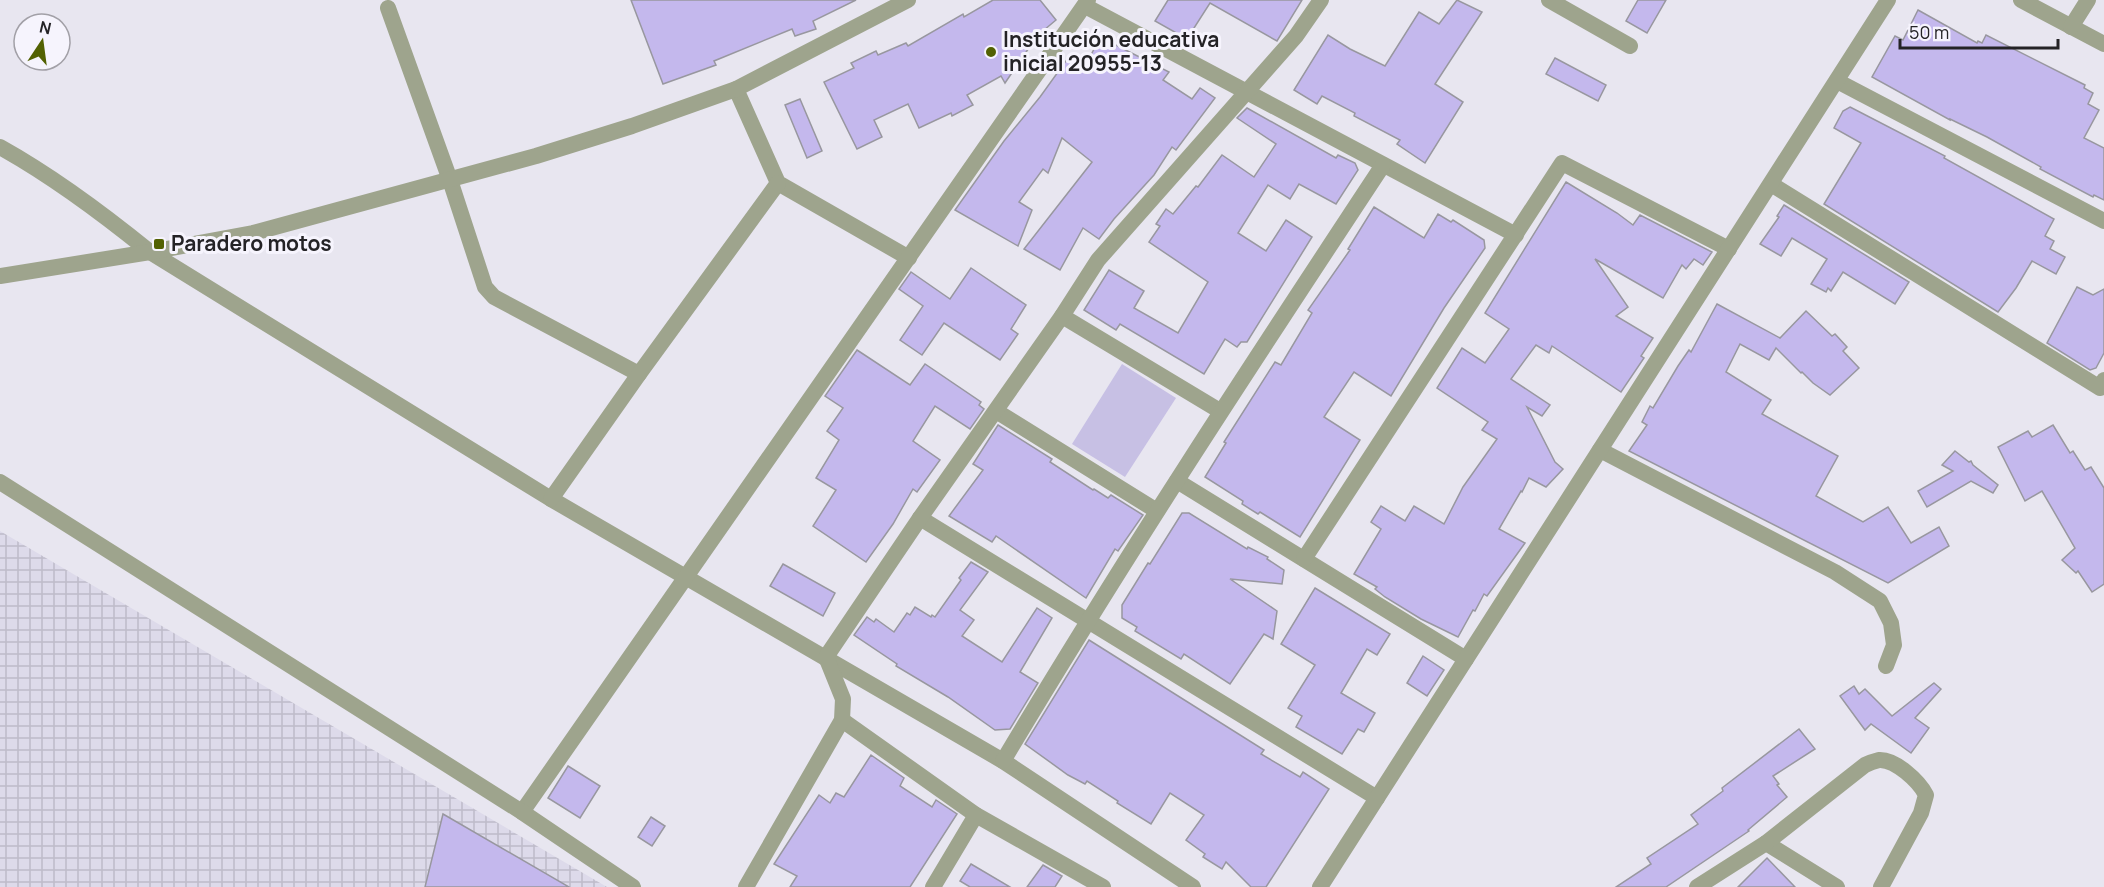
<svg xmlns="http://www.w3.org/2000/svg" width="2104" height="887" font-family="Manrope,sans-serif">
  <style>
    .industrial { fill: url(#industrial-grid) }
    .pitch { fill: #c7c0e4 }
    .building { fill: #c4b8ed; stroke: #98979f; stroke-width: 1.5 }
    .lines { fill: none; stroke-linecap: round; stroke-linejoin: round }
    .minor { stroke: #9ea48d; stroke-width: 16 }
    .tertiary { stroke: #9ea48d; stroke-width: 16 }
    .poi-dot { fill: #526102; stroke: #f6f4fd; stroke-width: 2 }
    .labels { text-anchor: middle; stroke-width: 6; stroke-linejoin: round; paint-order: stroke }
    .poi-label { font-size: 21px; font-weight: bold; fill: #242326; stroke: #f6f4fd; text-anchor: start }
  </style>
  <defs>
    <pattern id="industrial-grid" width="8" height="8" patternUnits="userSpaceOnUse" patternTransform="scale(1.5)"><rect width="8" height="8" fill="#dddaea"/><path d="M0 4h8M4 0v8" fill="none" stroke="#bebbc9"/></pattern>
  </defs>
  <rect width="100%" height="100%" fill="#e8e6f0"/>
  <polygon class="industrial" points="0,531 607,887 0,887"/>
  <polygon class="pitch" points="1122,364 1176,398 1125,477 1072,444"/>
  <g class="building">
    <polygon points="631,0 856,0 813,21 816,29 795,36 792,29 714,61 716,65 663,84"/>
    <polygon points="993,0 1040,0 1056,20 1037,36 1005,83 1001,76 967,95 973,105 952,116 951,113 919,128 908,104 874,120 882,137 857,149 824,82 854,68 851,63 876,51 878,55 906,43 908,46 963,14 964,17"/>
    <polygon points="1168,0 1302,0 1277,41 1210,3 1187,39 1155,21"/>
    <polygon points="1457,0 1482,12 1435,84 1463,102 1425,163 1397,144 1400,140 1354,116 1355,113 1322,96 1317,104 1294,90 1328,35 1350,49 1385,66 1419,12 1439,24"/>
    <polygon points="1638,0 1666,0 1647,33 1626,21"/>
    <polygon points="1918,10 1977,43 1978,41 1982,43 1986,35 2085,85 2084,88 2093,93 2088,104 2099,110 2084,138 2104,148 2104,200 2094,195 2093,197 2040,169 2041,167 1987,137 1950,119 1950,120 1872,77 1895,36 1903,40"/>
    <polygon points="1100,37 1169,72 1163,80 1192,99 1200,88 1215,98 1176,150 1172,147 1154,175 1114,219 1099,239 1083,228 1060,270 1024,249 1092,162 1062,138 1048,173 1043,169 1019,202 1032,210 1018,246 955,210 1004,141 1040,97 1068,58 1083,71"/>
    <polygon points="1555,58 1606,85 1598,101 1546,74"/>
    <polygon points="800,99 822,151 807,158 785,105"/>
    <polygon points="1850,107 1945,156 1944,158 2054,219 2045,236 2054,241 2050,249 2065,257 2056,274 2032,261 2016,288 1998,312 1824,204 1861,143 1834,128 1843,111"/>
    <polygon points="1247,108 1336,158 1338,155 1355,163 1358,170 1336,204 1299,184 1290,199 1268,185 1238,233 1266,251 1286,220 1312,237 1247,342 1241,342 1237,347 1225,339 1204,374 1120,324 1116,330 1084,310 1109,270 1144,291 1134,308 1178,333 1208,282 1149,242 1160,226 1156,224 1166,209 1173,214 1196,186 1198,187 1222,155 1254,177 1276,144 1237,118"/>
    <polygon points="1566,182 1617,213 1633,225 1640,215 1712,252 1703,265 1694,259 1686,269 1682,265 1663,298 1595,259 1628,307 1616,316 1653,338 1641,356 1644,358 1621,392 1552,346 1549,353 1536,345 1511,379 1550,405 1542,416 1527,407 1555,462 1563,469 1546,487 1529,478 1522,492 1521,491 1499,529 1525,543 1487,596 1484,594 1475,611 1473,610 1458,637 1421,619 1385,597 1375,589 1377,587 1354,574 1381,529 1371,522 1381,506 1405,521 1414,506 1444,524 1463,487 1497,439 1482,430 1488,422 1437,388 1462,348 1485,363 1509,329 1485,313"/>
    <polygon points="1784,205 1909,282 1895,304 1843,272 1831,291 1828,288 1826,292 1811,284 1827,259 1792,238 1781,256 1760,244 1779,217 1777,216"/>
    <polygon points="1374,207 1424,238 1438,214 1451,222 1453,220 1484,240 1485,248 1444,308 1391,396 1354,372 1324,417 1360,440 1300,537 1260,512 1258,514 1242,504 1243,501 1205,477 1226,443 1224,442 1275,362 1281,365 1312,313 1308,310 1350,250 1348,249"/>
    <polygon points="971,268 1026,305 1011,329 1018,334 1000,360 944,323 922,355 900,340 923,306 899,289 911,272 950,299"/>
    <polygon points="2077,287 2093,295 2104,289 2104,353 2096,368 2090,370 2047,343"/>
    <polygon points="1717,304 1780,338 1806,311 1832,336 1835,334 1847,347 1843,351 1859,368 1830,395 1813,383 1802,372 1801,373 1776,348 1769,360 1740,344 1726,372 1771,400 1762,414 1838,456 1816,496 1863,522 1888,507 1911,543 1939,527 1949,546 1888,583 1629,451 1647,425 1642,422 1650,406 1653,408 1678,366 1689,350 1691,352"/>
    <polygon points="857,350 910,385 925,364 981,402 979,405 984,409 970,429 935,406 913,441 940,460 917,492 913,489 893,524 866,562 813,526 836,490 816,478 839,440 827,431 843,408 825,396"/>
    <polygon points="998,425 1052,459 1050,462 1093,490 1094,489 1108,498 1111,495 1143,515 1118,551 1115,549 1086,598 996,536 992,542 949,516 983,470 973,464"/>
    <polygon points="2053,425 2070,453 2073,451 2085,470 2091,467 2104,488 2104,584 2092,592 2078,571 2076,573 2062,560 2075,548 2042,491 2025,501 1998,447 2028,431 2032,437"/>
    <polygon points="1955,451 1969,462 1971,461 1973,465 1998,485 1993,493 1971,481 1927,507 1918,491 1953,471 1942,465"/>
    <polygon points="1182,513 1189,513 1247,549 1248,547 1268,557 1267,559 1284,570 1282,584 1230,579 1277,611 1273,639 1264,634 1230,684 1184,654 1181,659 1135,631 1137,627 1122,618 1122,605 1148,563 1150,564"/>
    <polygon points="971,562 988,572 960,610 974,620 962,636 1002,662 1037,608 1052,618 1020,672 1038,683 1010,729 995,730 948,697 896,666 897,664 854,635 867,617 874,622 876,619 894,632 907,613 910,615 915,607 931,617 932,615 935,617 961,580 959,578"/>
    <polygon points="783,564 835,593 823,616 770,586"/>
    <polygon points="1315,588 1390,634 1377,655 1367,649 1341,693 1375,713 1364,732 1358,729 1342,754 1296,727 1302,716 1288,708 1315,665 1281,644"/>
    <polygon points="1089,640 1264,750 1261,754 1300,777 1303,772 1329,789 1266,887 1251,887 1226,862 1222,869 1203,857 1205,854 1186,840 1204,815 1170,793 1151,824 1117,803 1118,801 1087,781 1085,784 1068,775 1025,744"/>
    <polygon points="1423,656 1444,670 1427,696 1407,683"/>
    <polygon points="1934,683 1941,689 1915,718 1929,728 1911,753 1871,724 1865,730 1840,696 1854,686 1859,694 1865,689 1892,716"/>
    <polygon points="1799,729 1815,749 1773,776 1779,784 1777,785 1787,797 1748,830 1749,831 1666,887 1616,887 1651,864 1647,858 1698,824 1691,815 1723,791 1722,788"/>
    <polygon points="871,755 904,778 900,786 932,807 936,800 957,814 910,887 790,887 797,876 774,864 819,795 830,803 836,793 844,797"/>
    <polygon points="568,766 600,786 580,818 548,798"/>
    <polygon points="443,814 569,887 425,887"/>
    <polygon points="651,817 665,826 652,846 638,837"/>
    <polygon points="1767,858 1795,887 1738,887"/>
    <polygon points="971,864 1010,887 970,887 960,881"/>
    <polygon points="1043,865 1062,876 1055,887 1027,887"/>
  </g>
  <g class="lines">
    <g class="minor">
      <polyline points="1549,0 1630,46"/>
      <polyline points="2021,0 2104,44"/>
      <polyline points="1085,6 1516,235"/>
      <polyline points="388,8 450,180 485,287 494,297 639,374"/>
      <polyline points="2071,27 2088,0"/>
      <polyline points="1837,81 2104,221"/>
      <polyline points="736,89 778,183 909,258"/>
      <path d="M0,147C54,177 102,213 150,252L551,499L1003,761L1193,887"/>
      <polyline points="1771,184 2100,388 2104,380"/>
      <polyline points="1062,316 1220,411"/>
      <polyline points="996,411 1157,511"/>
      <polyline points="1600,450 1835,572 1880,601 1891,623 1894,645 1886,666"/>
      <polyline points="1177,481 1466,659"/>
      <polyline points="551,499 639,374 778,183"/>
      <polyline points="920,518 1377,798"/>
      <polyline points="1304,559 1562,163 1729,249"/>
      <polyline points="842,720 976,815 1103,887"/>
      <path d="M1003,761C1124,558 1253,362 1383,165"/>
      <polyline points="522,812 1088,0"/>
      <polyline points="1766,843 1837,887"/>
      <polyline points="746,887 842,720 843,699 826,657 920,518 1062,316 1098,260 1296,36 1321,0"/>
      <polyline points="933,887 976,815"/>
      <polyline points="1320,887 1888,0"/>
      <path d="M1697,887L1766,843L1865,765C1869,763 1875,761 1879,760C1895,759 1919,781 1926,795L1921,813L1881,887"/>
    </g>
    <g class="tertiary">
      <polyline points="0,276 150,252 253,233 536,156 632,126 736,89 908,0"/>
      <polyline points="0,482 522,812 633,887"/>
    </g>
  </g>
  <g class="poi-dot">
    <circle cx="991" cy="52" r="6"/>
    <rect x="153" y="238" width="12" height="12" rx="3"/>
  </g>
  <g class="labels">
    <g class="poi-label">
      <text x="1003" y="47">Institución educativa<tspan x="1003" dy="24">inicial 20955-13</tspan></text>
      <text x="171" y="251">Paradero motos</text>
    </g>
  </g>
  <g transform="translate(42 42) rotate(13)"><circle r="28" fill="#f6f4fd" stroke="#a2a0a7" stroke-width="1.5"/>
  <path d="M0-4.5L10 22L0 15L-10 22Z" fill="#526102"/>
  <text y="-9" font-size="16" font-weight="bold" text-anchor="middle" fill="#242326">N</text>
  </g>
  <path d="M1900 39v9h158v-9" fill="none" stroke="#242326" stroke-width="3"/>
  <text x="1909" y="39" font-size="18" fill="#242326" stroke="#f6f4fd" stroke-width="4.5" paint-order="stroke">50 m</text>
</svg>
